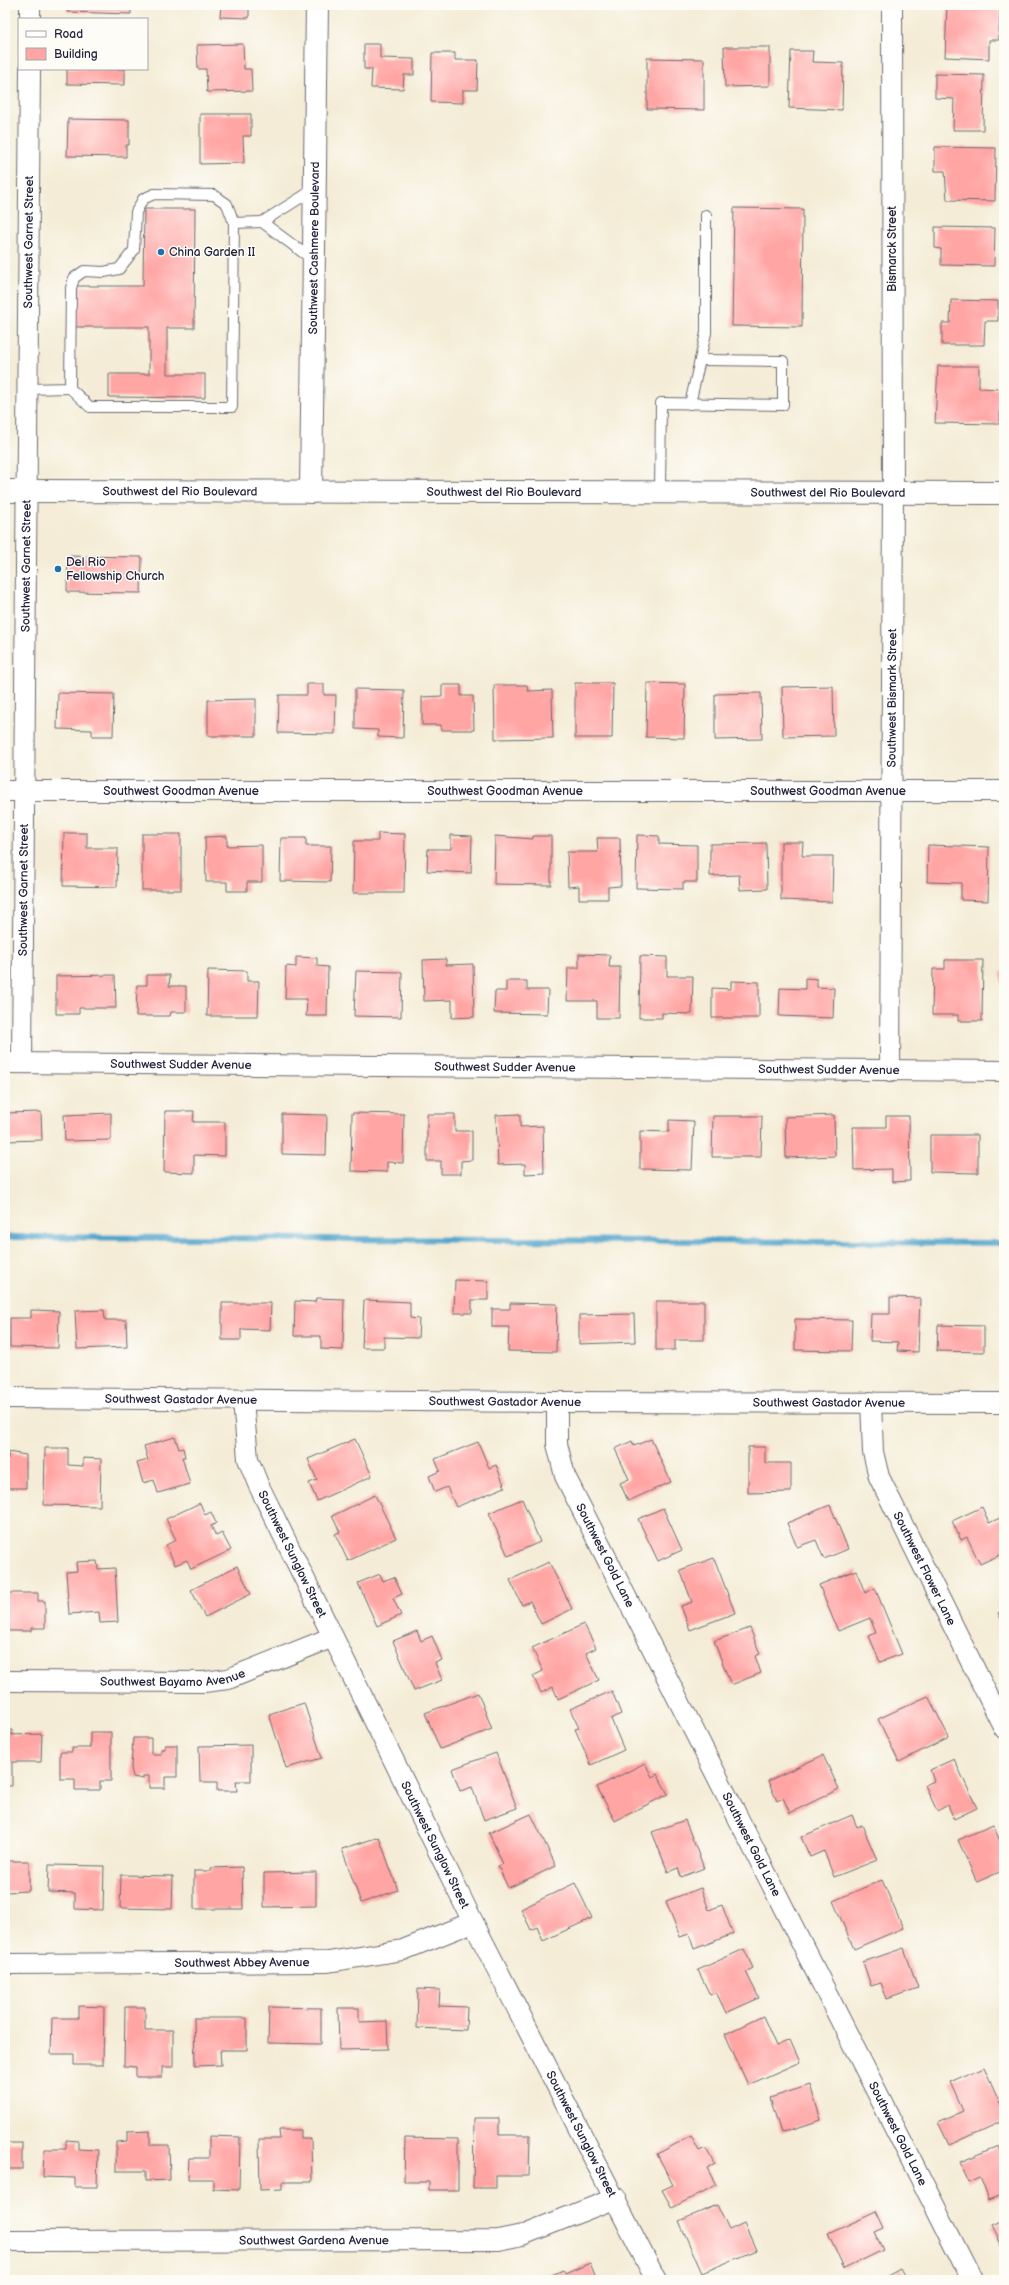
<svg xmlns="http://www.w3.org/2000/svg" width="1009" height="2285" font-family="'Balsamiq Sans',sans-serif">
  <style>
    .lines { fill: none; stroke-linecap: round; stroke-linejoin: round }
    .stream { stroke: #50a4cb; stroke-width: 6 }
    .building { fill: #ffa5a4 }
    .service-casing { stroke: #6c6971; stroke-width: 12 }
    .minor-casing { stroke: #6c6971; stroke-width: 22 }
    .tertiary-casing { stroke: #6c6971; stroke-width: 24 }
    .service { stroke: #fff; stroke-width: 10 }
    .minor { stroke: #fff; stroke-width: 20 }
    .tertiary { stroke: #fff; stroke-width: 22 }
    .poi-dot { fill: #1f6fb2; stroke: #fdfcf7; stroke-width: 1.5 }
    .labels { text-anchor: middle; stroke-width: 3; stroke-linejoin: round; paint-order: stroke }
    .street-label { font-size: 12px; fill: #22223b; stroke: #fdfcf7 }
    .poi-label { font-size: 12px; fill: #22223b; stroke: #fdfcf7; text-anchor: start }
  </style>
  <rect width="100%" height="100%" fill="#fdfcf7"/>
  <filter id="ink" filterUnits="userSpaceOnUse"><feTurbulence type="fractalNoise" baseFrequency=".025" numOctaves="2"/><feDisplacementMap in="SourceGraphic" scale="8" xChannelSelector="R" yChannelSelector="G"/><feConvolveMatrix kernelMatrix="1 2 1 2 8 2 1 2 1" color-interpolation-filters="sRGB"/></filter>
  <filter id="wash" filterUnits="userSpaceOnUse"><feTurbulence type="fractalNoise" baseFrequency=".012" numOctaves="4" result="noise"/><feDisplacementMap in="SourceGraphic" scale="16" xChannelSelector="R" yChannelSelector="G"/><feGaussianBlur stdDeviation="0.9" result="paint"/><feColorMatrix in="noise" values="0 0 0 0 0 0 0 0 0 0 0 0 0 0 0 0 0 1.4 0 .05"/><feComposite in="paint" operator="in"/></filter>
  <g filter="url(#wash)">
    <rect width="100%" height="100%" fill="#f4ecd6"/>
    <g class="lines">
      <polyline class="stream" points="5,1237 1004,1243"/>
    </g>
    <g id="blocks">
      <g class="building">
        <polygon points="67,5 131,5 131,14 67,12"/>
        <polygon points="221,5 249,5 249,18 220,17"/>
        <polygon points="947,5 1000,5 999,40 989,40 989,59 945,57"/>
        <polygon points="243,44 244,69 251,69 252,91 207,92 206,69 198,69 197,45"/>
        <polygon points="364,44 380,44 380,58 414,59 414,75 404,75 403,89 371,88 372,69 364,69"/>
        <polygon points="724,47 770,47 770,86 725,87"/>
        <polygon points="791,51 813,51 812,62 843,63 842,110 789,108"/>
        <polygon points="432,53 455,53 455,60 478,60 477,90 463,90 463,103 431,102"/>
        <polygon points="647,58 704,59 704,110 647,109"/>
        <polygon points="67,69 125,69 125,85 67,84"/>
        <polygon points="935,74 984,75 983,130 953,130 954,99 935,98"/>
        <polygon points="200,114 251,114 251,136 243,136 244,163 200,164"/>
        <polygon points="68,119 129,120 129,145 126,145 126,157 67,156"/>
        <polygon points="935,147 996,148 995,201 947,200 945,171 935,171"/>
        <polygon points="734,208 803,209 802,327 732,326"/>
        <polygon points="144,209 195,209 194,328 167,328 167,374 205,374 205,398 109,397 109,374 149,374 149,327 75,327 76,286 143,286"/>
        <polygon points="935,227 995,228 994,266 941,265 941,249 935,248"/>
        <polygon points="951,300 998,301 998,321 985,321 984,345 942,345 942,323 950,323"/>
        <polygon points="938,366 979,366 979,388 1001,389 1000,424 935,423"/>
        <polygon points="68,556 142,557 141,593 67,592"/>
        <polygon points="575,683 613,683 612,738 575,738"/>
        <polygon points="647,683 685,684 684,738 646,737"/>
        <polygon points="307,684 324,684 324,695 336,695 335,734 278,733 279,695 307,695"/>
        <polygon points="442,685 461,685 461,696 473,696 474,730 441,730 441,725 422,725 422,697 442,696"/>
        <polygon points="494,685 527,685 528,691 552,690 553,738 495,739"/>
        <polygon points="833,686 834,736 783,737 782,687"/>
        <polygon points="355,689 404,690 403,738 378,737 378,730 355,729"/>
        <polygon points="58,693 114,694 113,736 92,736 92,730 57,729"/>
        <polygon points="761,693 762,739 715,740 715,694"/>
        <polygon points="256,699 256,736 208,736 208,700"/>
        <polygon points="64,833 87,833 87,848 118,848 117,887 63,886"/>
        <polygon points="378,833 405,834 404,893 353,893 354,841 378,841"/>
        <rect x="142" y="834" width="39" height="56"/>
        <polygon points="451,835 472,836 471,873 427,871 428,849 451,849"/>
        <polygon points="637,835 659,836 659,844 697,845 697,882 683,882 683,889 636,888"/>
        <polygon points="227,836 227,846 262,845 262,882 247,882 247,891 227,891 227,882 206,882 205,837"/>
        <polygon points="495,836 533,839 533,836 551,836 551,885 494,884"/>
        <polygon points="281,838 306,838 306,846 331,846 330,882 280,881"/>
        <polygon points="597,838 620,838 621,886 608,887 608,899 579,899 579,886 568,887 567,852 598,852"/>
        <polygon points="781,842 803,842 802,856 833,856 832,902 781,900"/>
        <polygon points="766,843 767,889 740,890 739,875 710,876 710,844"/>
        <polygon points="928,845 989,847 988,901 961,900 961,883 927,882"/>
        <polygon points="579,954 610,955 609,967 620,967 619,1018 597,1018 597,1001 567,1001 568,968 579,968"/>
        <polygon points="640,956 667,957 667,976 693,976 692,1014 662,1013 662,1018 639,1018"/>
        <polygon points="296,957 317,958 317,966 328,967 327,1016 306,1016 307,999 285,999 286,966 296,967"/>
        <polygon points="446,959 446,965 473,964 474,1017 452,1018 452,1000 424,1001 423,960"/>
        <polygon points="945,960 983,960 982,1021 958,1021 958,1015 932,1015 933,969 945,969"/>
        <polygon points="208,970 247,971 247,981 259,981 258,1016 207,1016"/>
        <polygon points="356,971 402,972 401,1017 354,1016"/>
        <polygon points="1001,972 1004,972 1004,1019 1002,1019"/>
        <polygon points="115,975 116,1008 79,1008 79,1014 56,1014 56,976"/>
        <polygon points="147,975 170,975 169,986 186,986 186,1012 171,1012 170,1016 136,1016 137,985 147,985"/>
        <polygon points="805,978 817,979 817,987 834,988 833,1018 779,1016 780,988 805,989"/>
        <polygon points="506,981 527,981 527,990 548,990 547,1014 494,1013 495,991 506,991"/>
        <polygon points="731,981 759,982 759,1018 712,1018 712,988 731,989"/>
        <polygon points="165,1111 194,1111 193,1122 225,1122 225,1156 194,1155 194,1173 164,1172"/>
        <polygon points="41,1112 42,1140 5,1141 5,1113"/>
        <polygon points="111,1113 111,1140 65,1141 64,1115"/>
        <polygon points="352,1113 404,1114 403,1163 387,1162 387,1172 351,1171"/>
        <polygon points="282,1114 327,1115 326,1155 282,1154"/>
        <polygon points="427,1114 455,1114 455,1131 472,1131 472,1160 461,1161 461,1174 441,1174 441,1161 427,1161"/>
        <polygon points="520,1114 520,1127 543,1126 544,1173 525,1174 525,1164 498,1165 496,1115"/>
        <polygon points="834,1115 835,1156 786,1158 785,1117"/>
        <polygon points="713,1116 762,1116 761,1157 712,1157"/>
        <polygon points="886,1116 909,1116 910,1181 892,1182 892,1169 854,1170 853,1127 886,1127"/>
        <polygon points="669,1120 694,1121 692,1170 640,1169 640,1131 669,1132"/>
        <polygon points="930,1135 978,1135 978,1173 930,1172"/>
        <polygon points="455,1280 488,1281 488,1300 472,1300 472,1313 454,1313"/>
        <polygon points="890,1297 920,1298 918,1352 897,1351 898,1342 870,1341 871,1314 890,1314"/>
        <polygon points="316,1298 344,1299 343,1350 321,1349 321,1336 294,1336 295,1301 315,1302"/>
        <polygon points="364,1300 410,1302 410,1318 419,1319 418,1338 384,1337 384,1348 362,1348"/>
        <polygon points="656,1301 704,1301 704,1340 675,1340 675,1350 656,1350"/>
        <polygon points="222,1303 271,1303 270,1330 241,1329 241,1340 222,1340"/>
        <polygon points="510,1303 557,1304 556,1352 508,1351 509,1327 492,1327 492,1309 510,1309"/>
        <polygon points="31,1310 59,1311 58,1348 10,1347 10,1318 31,1318"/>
        <polygon points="104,1310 105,1320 126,1320 127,1347 77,1349 75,1311"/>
        <polygon points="634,1314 635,1342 579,1344 579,1315"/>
        <polygon points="795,1319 852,1320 851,1351 795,1350"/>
        <polygon points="938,1325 984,1326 984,1352 937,1351"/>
        <polygon points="175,1437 179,1449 183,1448 185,1457 182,1457 190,1484 158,1493 154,1480 143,1483 137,1463 148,1460 144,1446"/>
        <polygon points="355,1439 372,1476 317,1501 309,1483 317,1480 308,1459"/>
        <polygon points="651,1439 671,1482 628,1501 620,1483 629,1479 615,1449 632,1441 634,1446"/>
        <polygon points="478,1442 489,1468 496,1465 505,1487 456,1507 447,1487 435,1492 429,1476 440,1471 435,1459"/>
        <polygon points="748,1447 765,1447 765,1463 791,1463 791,1492 748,1493"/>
        <polygon points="45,1448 68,1448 68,1465 83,1466 83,1458 101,1459 100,1506 44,1505"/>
        <polygon points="8,1452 26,1455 26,1488 5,1488 5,1459 8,1459"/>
        <polygon points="375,1495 396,1538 348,1561 335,1534 340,1532 332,1516"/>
        <polygon points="522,1499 540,1542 508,1556 489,1513"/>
        <polygon points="200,1503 205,1515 211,1512 216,1523 211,1526 216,1536 222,1533 231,1550 191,1569 187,1560 175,1565 166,1545 176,1540 166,1519"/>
        <polygon points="830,1505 848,1549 824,1559 816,1540 797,1547 787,1523"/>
        <polygon points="982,1507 989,1523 1000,1518 1004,1528 1004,1553 980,1564 967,1537 961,1540 952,1521"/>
        <polygon points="663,1508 682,1550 658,1561 638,1519"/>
        <polygon points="714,1558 735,1613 690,1630 681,1606 692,1602 680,1570"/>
        <polygon points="97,1561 98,1569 115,1568 118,1622 100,1623 99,1612 69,1614 66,1572 77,1571 76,1562"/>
        <polygon points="549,1562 572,1609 541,1624 530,1601 522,1605 510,1580"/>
        <polygon points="237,1566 251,1594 205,1617 191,1590"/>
        <polygon points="856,1570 865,1593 875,1588 902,1654 880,1662 869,1636 876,1633 870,1618 838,1631 819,1585"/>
        <polygon points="380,1574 383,1581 394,1577 402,1594 393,1598 401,1615 377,1626 358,1583"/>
        <polygon points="5,1579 7,1579 7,1593 38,1593 38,1601 45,1601 45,1628 31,1628 31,1631 5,1631"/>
        <polygon points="1004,1610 1004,1625 998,1613"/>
        <polygon points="584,1624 596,1648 586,1653 599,1680 558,1699 553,1687 541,1693 533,1676 543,1671 532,1648"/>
        <polygon points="750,1628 760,1654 755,1656 761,1673 731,1685 714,1641"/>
        <polygon points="417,1631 421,1641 432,1636 442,1660 435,1663 442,1680 414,1691 393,1641"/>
        <polygon points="612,1691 621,1714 611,1719 624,1750 591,1765 575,1729 579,1728 570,1709"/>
        <polygon points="478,1693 492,1729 440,1749 425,1713"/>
        <polygon points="928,1696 949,1737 899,1762 878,1719"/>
        <polygon points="304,1703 322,1758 286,1768 269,1714"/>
        <polygon points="5,1730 12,1730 12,1735 42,1734 41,1762 12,1762 12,1786 5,1786"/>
        <polygon points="90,1732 111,1732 111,1781 100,1781 100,1790 75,1790 75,1779 60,1779 60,1752 72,1752 72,1748 90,1748"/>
        <polygon points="133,1738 151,1738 151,1754 161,1754 161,1749 165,1749 165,1745 177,1745 177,1777 165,1777 165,1788 149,1788 149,1776 143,1776 143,1779 133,1777 131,1768"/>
        <polygon points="251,1745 251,1781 236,1781 237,1791 217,1791 217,1782 200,1782 199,1746"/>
        <polygon points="496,1753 517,1808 484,1820 472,1787 460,1791 452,1769"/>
        <polygon points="823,1755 839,1789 790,1813 783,1798 777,1801 768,1781"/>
        <polygon points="954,1759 977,1808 954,1819 948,1805 937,1811 925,1785 934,1781 930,1770"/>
        <polygon points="645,1763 652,1777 657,1774 668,1794 615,1821 597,1787"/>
        <polygon points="531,1814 556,1866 508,1888 498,1866 503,1864 489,1833"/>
        <polygon points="852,1815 857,1827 862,1825 877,1860 834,1877 824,1851 810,1857 801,1837"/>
        <polygon points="685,1820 704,1868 681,1877 678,1868 668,1872 652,1832"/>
        <polygon points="993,1825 1004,1850 1004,1870 977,1882 958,1840"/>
        <polygon points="379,1837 398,1890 361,1903 342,1849"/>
        <polygon points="5,1861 29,1861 29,1891 5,1892"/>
        <polygon points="49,1865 104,1866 103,1910 75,1909 75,1893 48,1892"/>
        <polygon points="242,1867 243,1909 194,1909 194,1871 211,1871 211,1868"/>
        <polygon points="316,1872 316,1906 264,1907 264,1873"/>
        <polygon points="121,1875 173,1876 172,1909 120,1908"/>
        <polygon points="882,1880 903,1928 854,1949 833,1901"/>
        <polygon points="575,1883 592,1918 543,1941 537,1927 531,1930 521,1909"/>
        <polygon points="701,1888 709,1910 722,1905 733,1934 694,1949 689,1934 680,1937 666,1901"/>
        <polygon points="904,1948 918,1988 887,1999 881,1983 871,1986 863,1962"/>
        <polygon points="744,1949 753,1968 746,1972 759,1998 726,2013 716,1992 710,1995 698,1970"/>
        <polygon points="418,1989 440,1990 439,2006 467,2007 466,2030 417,2028"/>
        <polygon points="79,2006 104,2007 103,2065 74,2065 74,2054 51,2054 52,2018 79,2018"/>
        <polygon points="125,2007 145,2007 145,2030 173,2030 173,2067 162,2067 162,2077 136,2077 136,2067 124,2066"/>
        <polygon points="269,2007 321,2008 321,2044 268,2043"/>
        <polygon points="338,2008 359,2008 359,2022 387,2021 388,2049 339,2050"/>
        <polygon points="763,2016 776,2046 790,2040 800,2062 748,2085 725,2034"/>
        <polygon points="194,2018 247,2018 247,2050 220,2050 221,2065 195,2066"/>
        <polygon points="984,2067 1004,2112 1004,2120 949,2145 938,2122 963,2111 950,2082"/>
        <polygon points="810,2085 821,2120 781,2133 770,2098"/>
        <polygon points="474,2118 499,2118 499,2135 530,2135 529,2176 496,2176 496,2188 473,2188"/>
        <polygon points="279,2130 301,2130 301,2139 311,2139 312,2182 282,2182 282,2189 260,2190 259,2139 280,2139"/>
        <polygon points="150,2131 150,2145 169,2145 170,2180 146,2181 146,2171 116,2171 116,2142 127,2141 127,2132"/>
        <polygon points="209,2136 240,2137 239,2190 213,2189 213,2179 188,2179 189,2158 209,2158"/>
        <polygon points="691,2136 699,2151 706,2148 714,2164 707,2168 716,2185 672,2208 662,2190 673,2185 657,2154"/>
        <polygon points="405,2138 458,2139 458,2190 429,2190 429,2182 404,2182"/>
        <polygon points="66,2140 78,2141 78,2149 98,2150 97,2187 75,2187 75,2178 43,2177 44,2149 66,2149"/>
        <rect x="5" y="2143" width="17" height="26"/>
        <polygon points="999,2146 1004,2157 1004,2194 989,2200 980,2177 969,2182 960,2162"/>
        <polygon points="717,2205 729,2230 744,2223 756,2250 702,2273 679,2221"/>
        <polygon points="876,2212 884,2229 875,2233 883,2250 844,2269 828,2234"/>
        <polygon points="1004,2220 1004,2252 991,2226"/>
        <polygon points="590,2263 597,2280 540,2280 563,2270 565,2274"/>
        <polygon points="901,2269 907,2280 881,2280"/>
      </g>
    </g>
  </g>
  <g filter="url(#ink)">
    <use href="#blocks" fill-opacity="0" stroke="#6c6971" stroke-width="1"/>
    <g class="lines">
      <g class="service-casing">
        <g id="service">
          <polyline points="313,260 262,222 313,190"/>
          <polyline points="70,388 90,407 232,407 234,223"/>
          <polyline points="28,389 70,388 71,288 74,278 84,271 104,272 119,269 134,250 136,212 143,199 154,194 214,195 227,204 234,223 262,222"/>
          <polyline points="690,404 706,333 706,215"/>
          <polyline points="660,492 661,403 783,405 783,361 700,360"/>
        </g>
      </g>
      <g class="minor-casing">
        <g id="minor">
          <polyline points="30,19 30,5"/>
          <path id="s1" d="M5,791H1004"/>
          <path id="s2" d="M5,1063L1004,1071"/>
          <path id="s3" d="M22,1063L30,69"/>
          <path id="s4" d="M890,1071L893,492L892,5"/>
          <path id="s5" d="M5,1398L557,1402L1004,1403"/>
          <path id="s6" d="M243,1400L248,1459L258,1484L473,1922L656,2280"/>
          <path id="s7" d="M557,1402V1444L565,1476L972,2280"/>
          <path id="s8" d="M871,1402L873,1452L879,1477L1004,1728"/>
          <path id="s9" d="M5,1681L204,1682L228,1679L333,1637"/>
          <path id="s10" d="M5,1964L328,1962L403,1950L473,1922"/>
          <path id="s11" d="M5,2241L498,2240L522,2235L616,2198"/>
        </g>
      </g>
      <g class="tertiary-casing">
        <g id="tertiary">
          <path id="s12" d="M5,491L1004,493"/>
          <path id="s13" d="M311,492L317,5"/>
        </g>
      </g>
      <use href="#service" class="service"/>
      <use href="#minor" class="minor"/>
      <use href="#tertiary" class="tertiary"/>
    </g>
  </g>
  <g class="poi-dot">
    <circle cx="161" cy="252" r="4"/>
    <circle cx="58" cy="569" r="4"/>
  </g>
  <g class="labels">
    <g class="street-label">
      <text dy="4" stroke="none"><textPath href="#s3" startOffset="821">Southwest Garnet Street</textPath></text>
      <text dy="4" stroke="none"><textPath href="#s13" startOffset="244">Southwest Cashmere Boulevard</textPath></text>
      <text transform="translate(892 249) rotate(-90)" y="4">Bismarck Street</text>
      <text dy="4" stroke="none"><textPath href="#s12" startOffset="175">Southwest del Rio Boulevard</textPath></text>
      <text dy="4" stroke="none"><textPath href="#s12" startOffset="499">Southwest del Rio Boulevard</textPath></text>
      <text dy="4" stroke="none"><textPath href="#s12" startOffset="823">Southwest del Rio Boulevard</textPath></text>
      <text dy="4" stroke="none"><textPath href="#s3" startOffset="497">Southwest Garnet Street</textPath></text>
      <text dy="4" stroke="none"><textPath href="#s4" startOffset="373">Southwest Bismark Street</textPath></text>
      <text dy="4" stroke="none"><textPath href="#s1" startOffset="176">Southwest Goodman Avenue</textPath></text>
      <text dy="4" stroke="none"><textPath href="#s1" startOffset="500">Southwest Goodman Avenue</textPath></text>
      <text dy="4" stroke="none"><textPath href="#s1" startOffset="823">Southwest Goodman Avenue</textPath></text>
      <text dy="4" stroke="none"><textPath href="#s3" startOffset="173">Southwest Garnet Street</textPath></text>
      <text dy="4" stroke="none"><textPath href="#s2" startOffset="176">Southwest Sudder Avenue</textPath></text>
      <text dy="4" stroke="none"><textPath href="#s2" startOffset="500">Southwest Sudder Avenue</textPath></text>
      <text dy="4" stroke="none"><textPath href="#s2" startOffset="824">Southwest Sudder Avenue</textPath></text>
      <text dy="4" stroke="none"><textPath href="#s5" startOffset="176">Southwest Gastador Avenue</textPath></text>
      <text dy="4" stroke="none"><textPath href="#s5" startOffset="500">Southwest Gastador Avenue</textPath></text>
      <text dy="4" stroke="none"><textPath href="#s5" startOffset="824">Southwest Gastador Avenue</textPath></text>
      <text dy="4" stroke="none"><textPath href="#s6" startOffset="164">Southwest Sunglow Street</textPath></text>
      <text dy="4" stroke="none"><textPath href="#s7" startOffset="164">Southwest Gold Lane</textPath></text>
      <text dy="4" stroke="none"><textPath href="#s8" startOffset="178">Southwest Flower Lane</textPath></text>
      <text dy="4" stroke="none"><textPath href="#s9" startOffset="168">Southwest Bayamo Avenue</textPath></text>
      <text dy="4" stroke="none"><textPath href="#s6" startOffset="488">Southwest Sunglow Street</textPath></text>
      <text dy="4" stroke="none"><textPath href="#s7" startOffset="488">Southwest Gold Lane</textPath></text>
      <text dy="4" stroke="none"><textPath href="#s10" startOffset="237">Southwest Abbey Avenue</textPath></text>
      <text dy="4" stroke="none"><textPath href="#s6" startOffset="812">Southwest Sunglow Street</textPath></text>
      <text dy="4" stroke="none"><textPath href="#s7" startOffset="812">Southwest Gold Lane</textPath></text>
      <text dy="4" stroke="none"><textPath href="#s11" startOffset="309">Southwest Gardena Avenue</textPath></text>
    </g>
    <g class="poi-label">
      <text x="169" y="256">China Garden II</text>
      <text x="66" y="566">Del Rio<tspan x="66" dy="14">Fellowship Church</tspan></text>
    </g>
  </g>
  <rect width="1009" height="2285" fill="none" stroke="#fdfcf7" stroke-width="20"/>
  <rect x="18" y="18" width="130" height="52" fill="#fdfcf7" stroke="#a5a5ac"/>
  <rect x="26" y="31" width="20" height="6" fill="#ffffff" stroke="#a5a5ac"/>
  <text x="54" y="38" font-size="12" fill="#22223b">Road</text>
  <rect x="26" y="48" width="20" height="12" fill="#ffa5a4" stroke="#a5a5ac"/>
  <text x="54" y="58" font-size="12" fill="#22223b">Building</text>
</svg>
